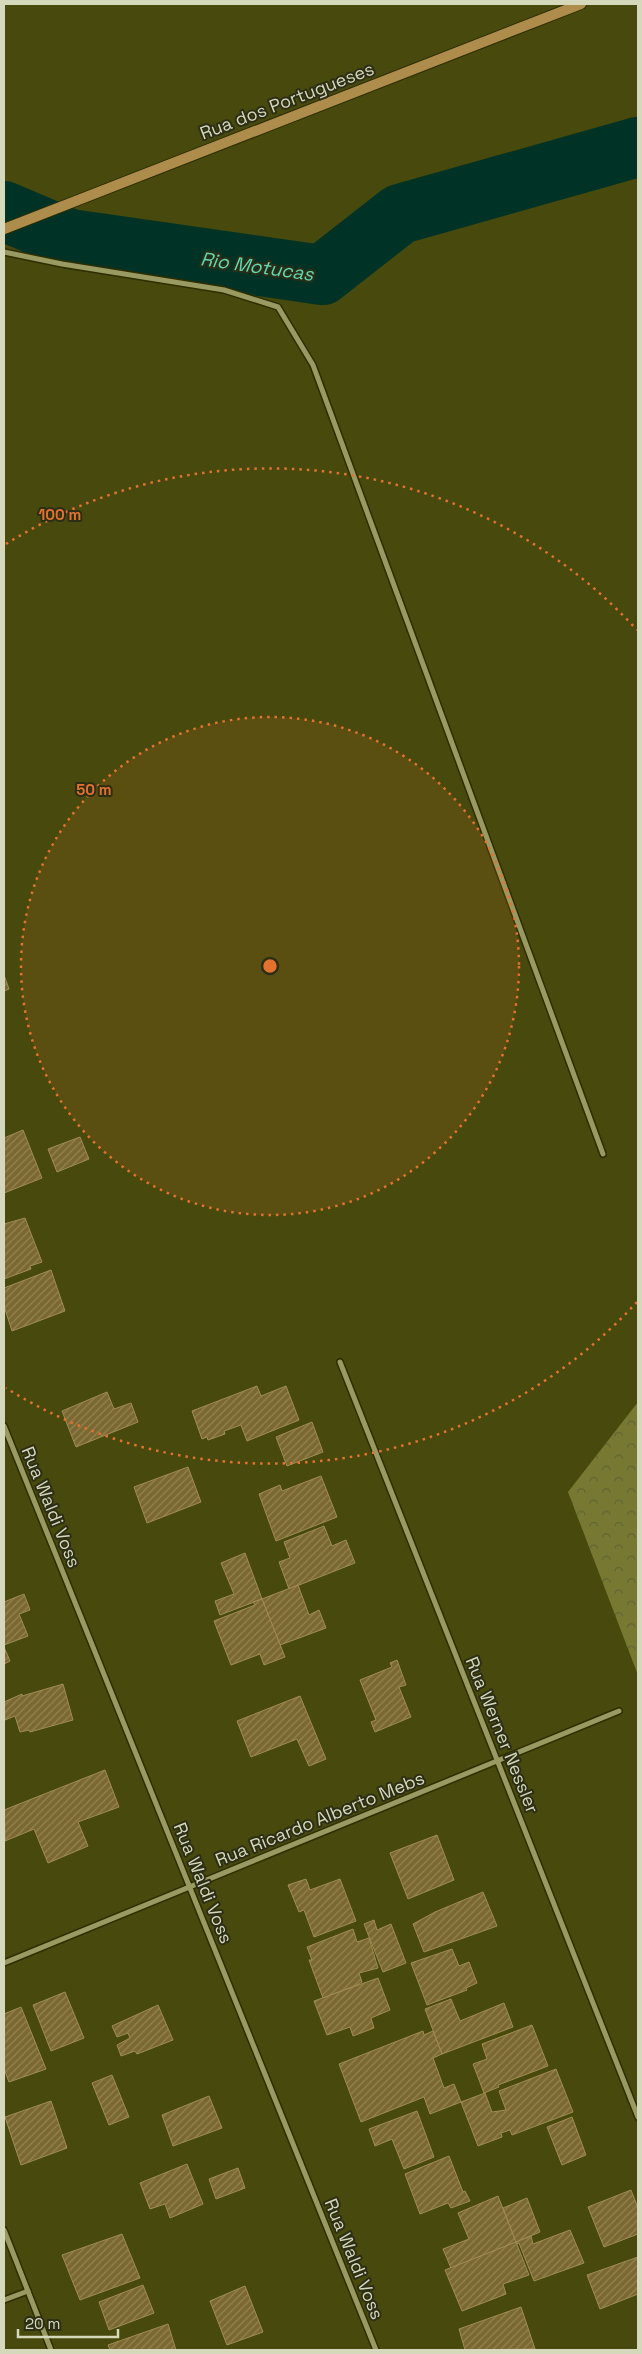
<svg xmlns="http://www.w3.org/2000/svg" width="642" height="2354" font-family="'Space Grotesk',sans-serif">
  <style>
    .forest { fill: url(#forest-crowns) }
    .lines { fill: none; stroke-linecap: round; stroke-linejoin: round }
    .river { stroke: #003326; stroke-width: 60 }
    .building { fill: url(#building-hatch); stroke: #a08c54 }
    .street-casing { stroke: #2e2e01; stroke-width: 8 }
    .secondary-casing { stroke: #2e2e01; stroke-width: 12 }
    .street { stroke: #989a61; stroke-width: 5 }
    .secondary { stroke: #ae8d4c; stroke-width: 10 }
    .ring { fill: none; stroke: #e4722f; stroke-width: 2.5; stroke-dasharray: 2.5 5 }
    .labels { text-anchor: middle; stroke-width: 4; stroke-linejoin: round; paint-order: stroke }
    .street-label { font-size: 18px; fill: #d6d8bb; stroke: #2d2e16 }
    .water-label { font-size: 19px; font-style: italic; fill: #5dd9b4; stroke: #2d2e16 }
    .centre { fill: #e4722f; stroke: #2d2e16; stroke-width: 2.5 }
    .ring-label { font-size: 15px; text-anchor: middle; font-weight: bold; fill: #e4722f; stroke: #2d2e16; stroke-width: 4; stroke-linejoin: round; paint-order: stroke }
  </style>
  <defs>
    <pattern id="forest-crowns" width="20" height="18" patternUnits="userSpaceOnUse" patternTransform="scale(1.25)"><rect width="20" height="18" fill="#777933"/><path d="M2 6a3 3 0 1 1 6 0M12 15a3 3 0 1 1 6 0" fill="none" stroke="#616335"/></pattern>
    <pattern id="building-hatch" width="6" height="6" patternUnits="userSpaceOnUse" patternTransform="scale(1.25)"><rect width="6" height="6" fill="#7b6830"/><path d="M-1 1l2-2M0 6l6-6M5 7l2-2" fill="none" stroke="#938455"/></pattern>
  </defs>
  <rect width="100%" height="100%" fill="#48490d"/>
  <polygon class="forest" points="638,1402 638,1675 568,1492"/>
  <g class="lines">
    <polyline class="river" points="4,211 70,239 322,275 400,214 638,147"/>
  </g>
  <g class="building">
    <polygon points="4,975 9,989 4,991"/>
    <polygon points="23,1130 42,1178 4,1193 4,1138"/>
    <polygon points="80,1137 89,1159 57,1172 48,1149"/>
    <polygon points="25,1218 42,1262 30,1266 31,1269 4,1279 4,1224"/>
    <polygon points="51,1270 65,1311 12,1331 4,1306 4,1288"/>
    <polygon points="257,1386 261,1396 286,1386 299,1420 247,1441 241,1425 224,1431 225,1434 208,1440 207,1437 202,1439 192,1411"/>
    <polygon points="107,1392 114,1409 131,1403 138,1422 76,1447 62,1411"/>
    <polygon points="312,1422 323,1452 287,1466 276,1437"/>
    <polygon points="188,1467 201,1502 147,1523 134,1487"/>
    <polygon points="321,1476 337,1517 276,1541 259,1494 280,1485 282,1491"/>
    <polygon points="324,1526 332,1546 346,1540 355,1563 289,1589 279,1562 290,1558 284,1542"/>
    <polygon points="245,1553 262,1599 220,1615 215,1601 234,1594 221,1563"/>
    <polygon points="298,1585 309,1615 319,1610 326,1628 280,1645 262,1599"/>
    <polygon points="24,1594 30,1610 19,1614 28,1636 4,1645 4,1602"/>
    <polygon points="262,1599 285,1657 264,1665 260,1654 231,1665 214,1621 255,1605 253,1602"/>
    <polygon points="4,1647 10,1661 4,1664"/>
    <polygon points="397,1660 406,1685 399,1687 411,1717 375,1732 371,1722 376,1720 360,1680 392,1667 390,1663"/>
    <polygon points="63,1684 73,1720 30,1732 29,1730 20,1732 15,1716 5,1720 4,1702 22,1694 22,1696"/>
    <polygon points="300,1696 326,1759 309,1766 297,1739 251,1757 237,1721"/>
    <polygon points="105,1770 119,1807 78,1822 88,1846 48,1863 34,1829 5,1841 4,1810"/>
    <polygon points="437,1835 454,1880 408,1899 390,1853"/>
    <polygon points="306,1879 310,1890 340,1879 356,1921 314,1937 304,1910 299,1912 288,1885"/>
    <polygon points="483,1892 497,1926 424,1952 413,1924 435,1912"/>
    <polygon points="374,1920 377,1930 391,1924 406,1963 383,1972 364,1924"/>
    <polygon points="353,1929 357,1942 369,1938 378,1968 359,1973 362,1982 359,1984 323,1998 309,1960 312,1960 307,1947"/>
    <polygon points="452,1949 459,1966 469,1962 477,1983 466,1988 467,1990 427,2005 411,1963"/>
    <polygon points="378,1978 390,2010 371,2018 374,2028 353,2036 350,2027 327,2035 314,2001"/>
    <polygon points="65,1992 84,2038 51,2051 33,2005"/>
    <polygon points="451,1999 460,2021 504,2003 513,2027 442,2054 425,2009"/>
    <polygon points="158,2005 173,2040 137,2054 135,2051 121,2056 117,2045 130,2038 128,2033 117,2037 112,2026"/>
    <polygon points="21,2007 46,2069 9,2082 4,2069 4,2014"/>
    <polygon points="532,2025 548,2066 498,2085 499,2087 484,2093 473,2064 487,2059 482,2044"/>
    <polygon points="423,2031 424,2035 433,2031 442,2054 433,2058 444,2088 454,2084 461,2102 430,2114 424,2097 361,2122 339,2064"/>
    <polygon points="556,2069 573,2112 512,2135 510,2130 501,2133 502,2137 478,2146 461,2102 485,2093 492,2112 506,2110 499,2091"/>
    <polygon points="112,2075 129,2117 109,2125 92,2083"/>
    <polygon points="209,2096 222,2128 173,2146 162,2115"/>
    <polygon points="51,2101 67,2148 21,2165 5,2117"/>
    <polygon points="417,2111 434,2157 404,2169 392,2139 375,2146 369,2129"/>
    <polygon points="572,2117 586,2155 562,2165 547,2127"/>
    <polygon points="449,2156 463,2192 465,2191 470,2201 451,2208 448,2203 420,2214 405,2174"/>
    <polygon points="187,2164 203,2204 170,2218 165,2204 150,2209 140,2183"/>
    <polygon points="238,2168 245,2188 216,2199 209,2179"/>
    <polygon points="631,2190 638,2208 638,2234 604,2247 588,2207"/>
    <polygon points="498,2196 516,2242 451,2268 443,2249 469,2239 458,2213"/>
    <polygon points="527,2198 540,2232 516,2242 503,2208"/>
    <polygon points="570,2230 584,2263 534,2281 519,2243 517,2244 516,2242 531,2236 533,2244"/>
    <polygon points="122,2234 140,2278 80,2300 62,2255"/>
    <polygon points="516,2242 529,2275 503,2284 506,2294 462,2311 445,2270"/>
    <polygon points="638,2257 638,2294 600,2309 587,2275"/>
    <polygon points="143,2285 154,2313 109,2330 99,2302"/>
    <polygon points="245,2286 263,2332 227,2345 210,2301"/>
    <polygon points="521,2307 535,2349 465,2350 459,2329"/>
    <polygon points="168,2324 176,2350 110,2350 108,2345"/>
  </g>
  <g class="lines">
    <g class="street-casing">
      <g id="street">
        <polyline points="4,252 62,264 224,290 278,307 313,365 603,1154"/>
        <polyline points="340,1362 638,2117"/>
        <polyline points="4,1426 376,2350"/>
        <polyline points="4,1963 619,1711"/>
        <polyline points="4,2230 51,2350"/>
        <polyline points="4,2300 28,2291"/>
      </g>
    </g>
    <g class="secondary-casing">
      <polyline id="secondary" points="4,229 581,4"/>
    </g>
    <use href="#street" class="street"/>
    <use href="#secondary" class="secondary"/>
  </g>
  <circle cx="270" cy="966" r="249" fill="#e4722f" fill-opacity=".12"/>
  <g class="ring">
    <circle cx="270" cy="966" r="249"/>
    <path d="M637 1302A498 498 0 0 1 6 1388M6 544A498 498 0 0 1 637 630"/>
  </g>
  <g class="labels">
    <g class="street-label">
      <text transform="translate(287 101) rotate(-21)" y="6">Rua dos Portugueses</text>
      <text transform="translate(51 1507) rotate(68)" y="6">Rua Waldi Voss</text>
      <text transform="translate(502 1735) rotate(68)" y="6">Rua Werner Nessler</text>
      <text transform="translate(320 1819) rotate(-22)" y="6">Rua Ricardo Alberto Mebs</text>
      <text transform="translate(203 1883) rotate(68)" y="6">Rua Waldi Voss</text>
      <text transform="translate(354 2259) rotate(68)" y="6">Rua Waldi Voss</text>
    </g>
    <g class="water-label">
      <text transform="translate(257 266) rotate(8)" y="7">Rio Motucas</text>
    </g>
  </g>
  <circle cx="270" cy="966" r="8" class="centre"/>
  <g class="ring-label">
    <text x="60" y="520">100 m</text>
    <text x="94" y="795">50 m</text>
  </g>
  <rect width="642" height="2354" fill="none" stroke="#d6d8bb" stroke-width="10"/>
  <path d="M18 2329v8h100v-8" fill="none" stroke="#d6d8bb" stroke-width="2.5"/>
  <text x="25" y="2329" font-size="15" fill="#d6d8bb" stroke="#2d2e16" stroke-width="4" paint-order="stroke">20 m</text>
</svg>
